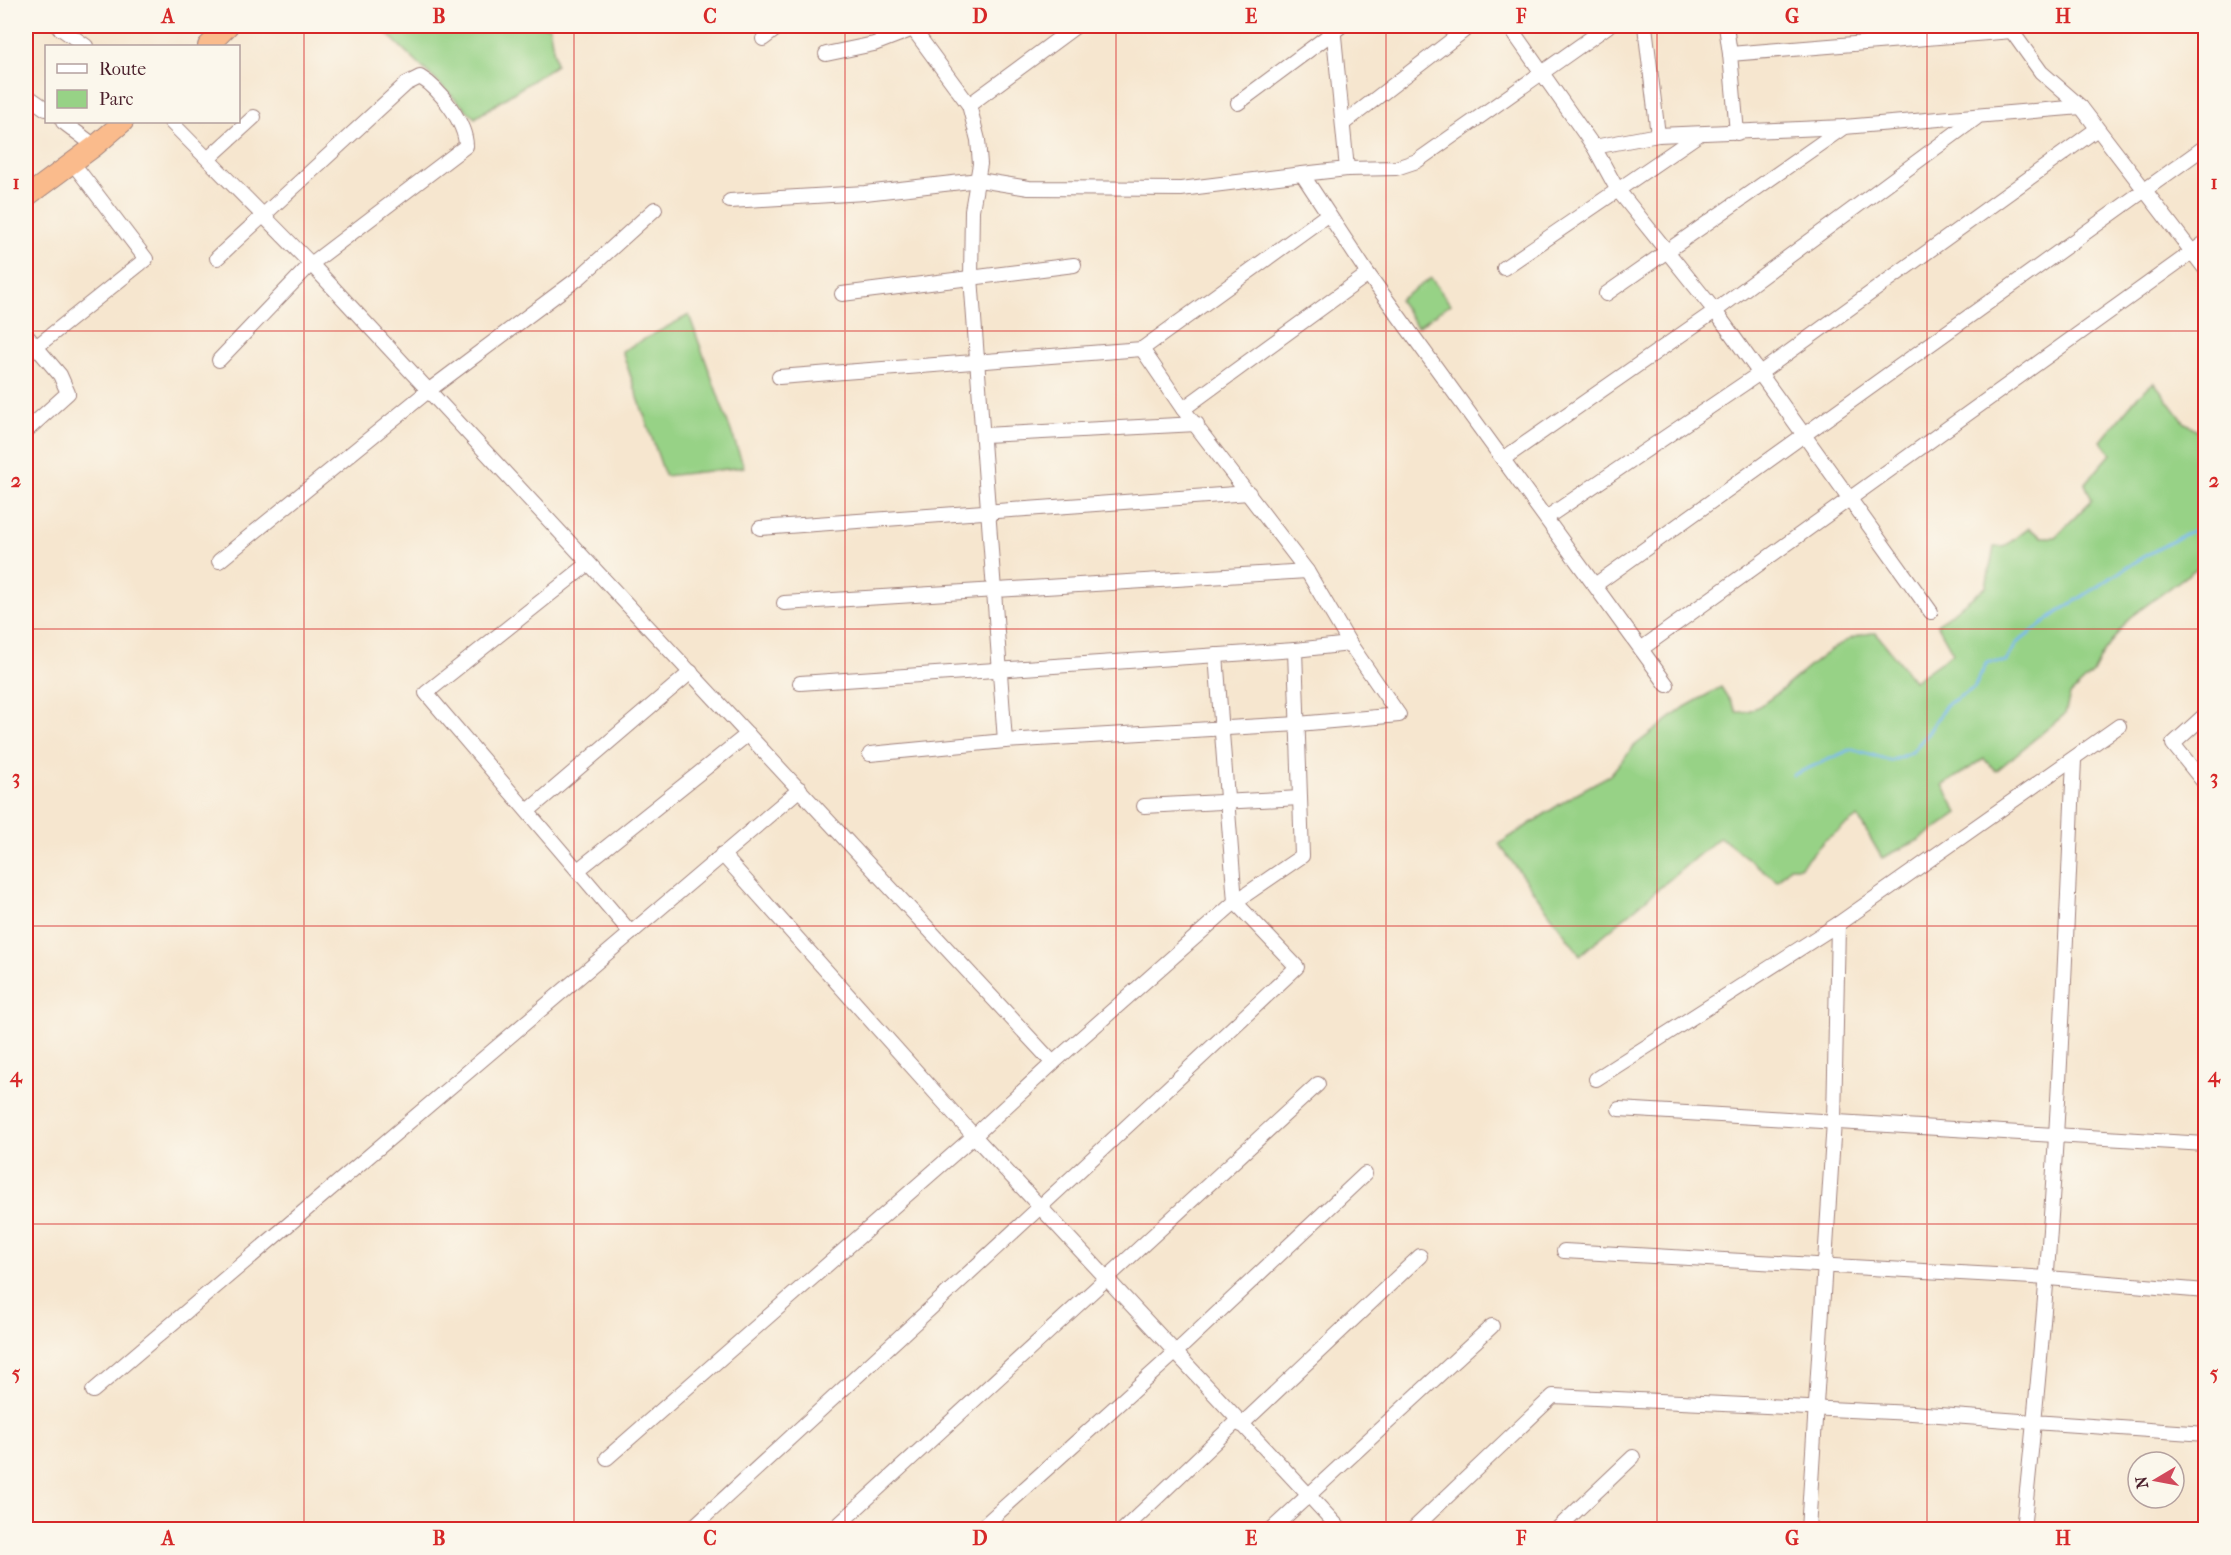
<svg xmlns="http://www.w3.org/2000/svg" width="2231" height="1555" font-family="'IM FELL French Canon',serif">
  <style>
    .green { fill: #97d286; stroke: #707858; stroke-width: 1.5 }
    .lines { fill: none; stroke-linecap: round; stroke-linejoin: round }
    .stream { stroke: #7bbaee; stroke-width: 3 }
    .minor-casing { stroke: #a0827d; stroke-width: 16 }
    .highway-casing { stroke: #a0827d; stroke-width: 22 }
    .minor { stroke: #fff; stroke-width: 14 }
    .highway { stroke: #fabb8c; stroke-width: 20 }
    .grid { fill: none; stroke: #d62828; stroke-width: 1.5; stroke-opacity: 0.55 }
    .neatline { fill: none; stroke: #d62828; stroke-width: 2 }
    .grid-label { font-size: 20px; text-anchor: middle; font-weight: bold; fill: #d62828 }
  </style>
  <rect width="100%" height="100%" fill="#fbf7ec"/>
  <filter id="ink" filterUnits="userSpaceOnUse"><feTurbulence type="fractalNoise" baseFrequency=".0167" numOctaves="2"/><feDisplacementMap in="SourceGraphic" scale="12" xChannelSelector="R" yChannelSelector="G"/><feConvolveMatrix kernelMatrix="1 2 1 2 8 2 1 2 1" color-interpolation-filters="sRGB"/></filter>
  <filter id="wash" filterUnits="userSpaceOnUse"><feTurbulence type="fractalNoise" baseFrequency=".008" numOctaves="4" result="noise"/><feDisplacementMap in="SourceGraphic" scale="24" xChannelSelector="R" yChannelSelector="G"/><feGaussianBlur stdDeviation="1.35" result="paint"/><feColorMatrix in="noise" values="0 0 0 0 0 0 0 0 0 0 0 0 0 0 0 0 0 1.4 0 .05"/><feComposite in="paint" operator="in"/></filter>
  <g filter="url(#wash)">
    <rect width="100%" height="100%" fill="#f6e6cf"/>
    <g class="green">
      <polygon points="379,26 549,26 556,65 475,118"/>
      <polygon points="1431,278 1450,304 1417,327 1399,300"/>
      <polygon points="689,315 744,467 665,476 622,351"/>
      <path d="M2154,382L2185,423L2201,432L2205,427V562L2129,618L2102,655L2093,673L2070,695L2065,714L1996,771L1984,759L1943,785L1958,813L1919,840L1882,858L1858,817L1825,840L1800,867H1790L1777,881L1720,837L1580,955L1499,844L1577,793L1610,775L1634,746L1685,707L1721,687L1737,712C1773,716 1825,632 1876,633L1914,681L1953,653L1937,624L1986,587L1994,547H2004L2028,528L2042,537H2055L2092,500L2085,484L2111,454L2101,441L2138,396Z"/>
    </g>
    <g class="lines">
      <polyline class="stream" points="1793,775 1852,749 1891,761 1912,752 1928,733 1946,705 1974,688 1987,662 2006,662 2017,643 2057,613 2143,557 2206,523"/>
    </g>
  </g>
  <g filter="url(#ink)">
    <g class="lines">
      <g class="minor-casing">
        <g id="minor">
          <polyline points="57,26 86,46"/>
          <polyline points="911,26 969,105 978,140 980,164 972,210 971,277 1005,741 1298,724 1399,715 1350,644"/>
          <polyline points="1509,26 1594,147 1617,189 1715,311 1931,612"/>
          <polyline points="1645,26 1658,135"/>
          <polyline points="1726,26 1730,54"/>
          <polyline points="2008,26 2041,72 2081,107 2206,270"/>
          <polyline points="763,39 780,26"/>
          <polyline points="826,54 874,44 921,26"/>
          <polyline points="26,95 46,109"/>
          <polyline points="1238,103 1340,27"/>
          <polyline points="969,105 1076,26"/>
          <polyline points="63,122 95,146"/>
          <polyline points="171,122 311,264 1053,1063 974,1136 1341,1530"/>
          <polyline points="1344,123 1470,26"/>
          <polyline points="1737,133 1730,54 2012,31"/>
          <polyline points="1594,147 1658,135 1844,127 2081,107"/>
          <polyline points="209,158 254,117"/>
          <polyline points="1347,169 1396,168 1417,161 1608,26"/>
          <polyline points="730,201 865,193 979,180 1029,188 1181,189 1302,174"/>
          <path d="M217,258L406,84L420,77C439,88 466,123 466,146L311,264L219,360"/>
          <polyline points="1504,268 1698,135"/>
          <polyline points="1368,274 1667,685"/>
          <polyline points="842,294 1074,265"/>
          <polyline points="1606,294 1844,127"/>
          <polyline points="26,335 60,375 68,393 26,431"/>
          <polyline points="36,347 146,259 72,162"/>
          <polyline points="1142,349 1183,409"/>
          <polyline points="779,377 1142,349 1327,215"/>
          <polyline points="984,435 1197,424"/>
          <polyline points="1503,459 1715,311 1976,118"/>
          <polyline points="1546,518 1760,373 2097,129"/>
          <polyline points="760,528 1249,493"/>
          <polyline points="219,561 428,391 580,277 655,209"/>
          <polyline points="588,564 426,693 631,933"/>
          <polyline points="1595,585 2206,146"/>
          <polyline points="784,603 1307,571"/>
          <polyline points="1641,649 2206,242"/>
          <polyline points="800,683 1295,650"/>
          <polyline points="2206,714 2173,744 2206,785"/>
          <polyline points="870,754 1005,741"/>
          <path d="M2074,760C2064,981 2056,1202 2034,1422L2206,1434"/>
          <polyline points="1144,806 1300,798"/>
          <polyline points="528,811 691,672"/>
          <polyline points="578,870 748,734"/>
          <polyline points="1053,1063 1235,902 1216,655"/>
          <polyline points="1596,1079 1838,924 2119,726"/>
          <polyline points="1619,1109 2206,1144"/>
          <polyline points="1564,1251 2048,1278 2206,1291"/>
          <polyline points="93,1391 800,789"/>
          <polyline points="1241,1425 1420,1256"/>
          <polyline points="607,1458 974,1136 722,854"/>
          <path d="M690,1530C893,1343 1096,1157 1297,967L1235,902L1302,856L1295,650L1350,644L1307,571L1183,409L1368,274L1302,174L1347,169L1333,26"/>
          <polyline points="833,1530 1318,1084"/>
          <polyline points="979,1530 1176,1352 1365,1174"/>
          <polyline points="1123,1530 1238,1420"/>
          <polyline points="1271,1530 1492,1326"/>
          <polyline points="1412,1530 1553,1396 1912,1413 2034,1422 2023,1530"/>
          <polyline points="1556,1530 1633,1457"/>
          <polyline points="1808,1530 1834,1121 1838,924"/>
        </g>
      </g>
      <g class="highway-casing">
        <g id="highway">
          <polyline points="208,46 228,26"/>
          <polyline points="26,197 95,146 123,122"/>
        </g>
      </g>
      <use href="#minor" class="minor"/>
      <use href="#highway" class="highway"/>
    </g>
  </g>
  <path class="grid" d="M304,26V1530M574,26V1530M845,26V1530M1116,26V1530M1386,26V1530M1657,26V1530M1927,26V1530M26,331H2206M26,629H2206M26,926H2206M26,1224H2206"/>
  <rect width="2231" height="1555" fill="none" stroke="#fbf7ec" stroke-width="66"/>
  <rect x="45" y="45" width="195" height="78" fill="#fbf7ec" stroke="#b4a19f" stroke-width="1.5"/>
  <rect x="57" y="64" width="30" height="9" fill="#ffffff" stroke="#b4a19f" stroke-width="1.5"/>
  <text x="99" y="75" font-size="18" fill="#4a1f2b">Route</text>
  <rect x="57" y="90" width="30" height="18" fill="#97d286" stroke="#b4a19f" stroke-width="1.5"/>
  <text x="99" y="105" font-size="18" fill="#4a1f2b">Parc</text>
  <g transform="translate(2156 1480) rotate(260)"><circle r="28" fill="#fbf7ec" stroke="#b4a19f" stroke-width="1.5"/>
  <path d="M0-4.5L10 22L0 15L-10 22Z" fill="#d1495b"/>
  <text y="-9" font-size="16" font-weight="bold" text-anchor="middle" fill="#4a1f2b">N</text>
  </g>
  <rect x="33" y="33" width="2165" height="1489" class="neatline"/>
  <g class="grid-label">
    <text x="168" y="23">A</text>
    <text x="439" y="23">B</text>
    <text x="710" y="23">C</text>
    <text x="980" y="23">D</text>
    <text x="1251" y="23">E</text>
    <text x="1521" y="23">F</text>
    <text x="1792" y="23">G</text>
    <text x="2063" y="23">H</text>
    <text x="16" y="189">1</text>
    <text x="2214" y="189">1</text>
    <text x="16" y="487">2</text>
    <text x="2214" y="487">2</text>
    <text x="16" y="784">3</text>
    <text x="2214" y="784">3</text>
    <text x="16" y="1082">4</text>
    <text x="2214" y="1082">4</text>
    <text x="16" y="1380">5</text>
    <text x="2214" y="1380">5</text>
    <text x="168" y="1545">A</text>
    <text x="439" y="1545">B</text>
    <text x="710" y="1545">C</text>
    <text x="980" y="1545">D</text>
    <text x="1251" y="1545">E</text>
    <text x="1521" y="1545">F</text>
    <text x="1792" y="1545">G</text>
    <text x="2063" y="1545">H</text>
  </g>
</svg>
